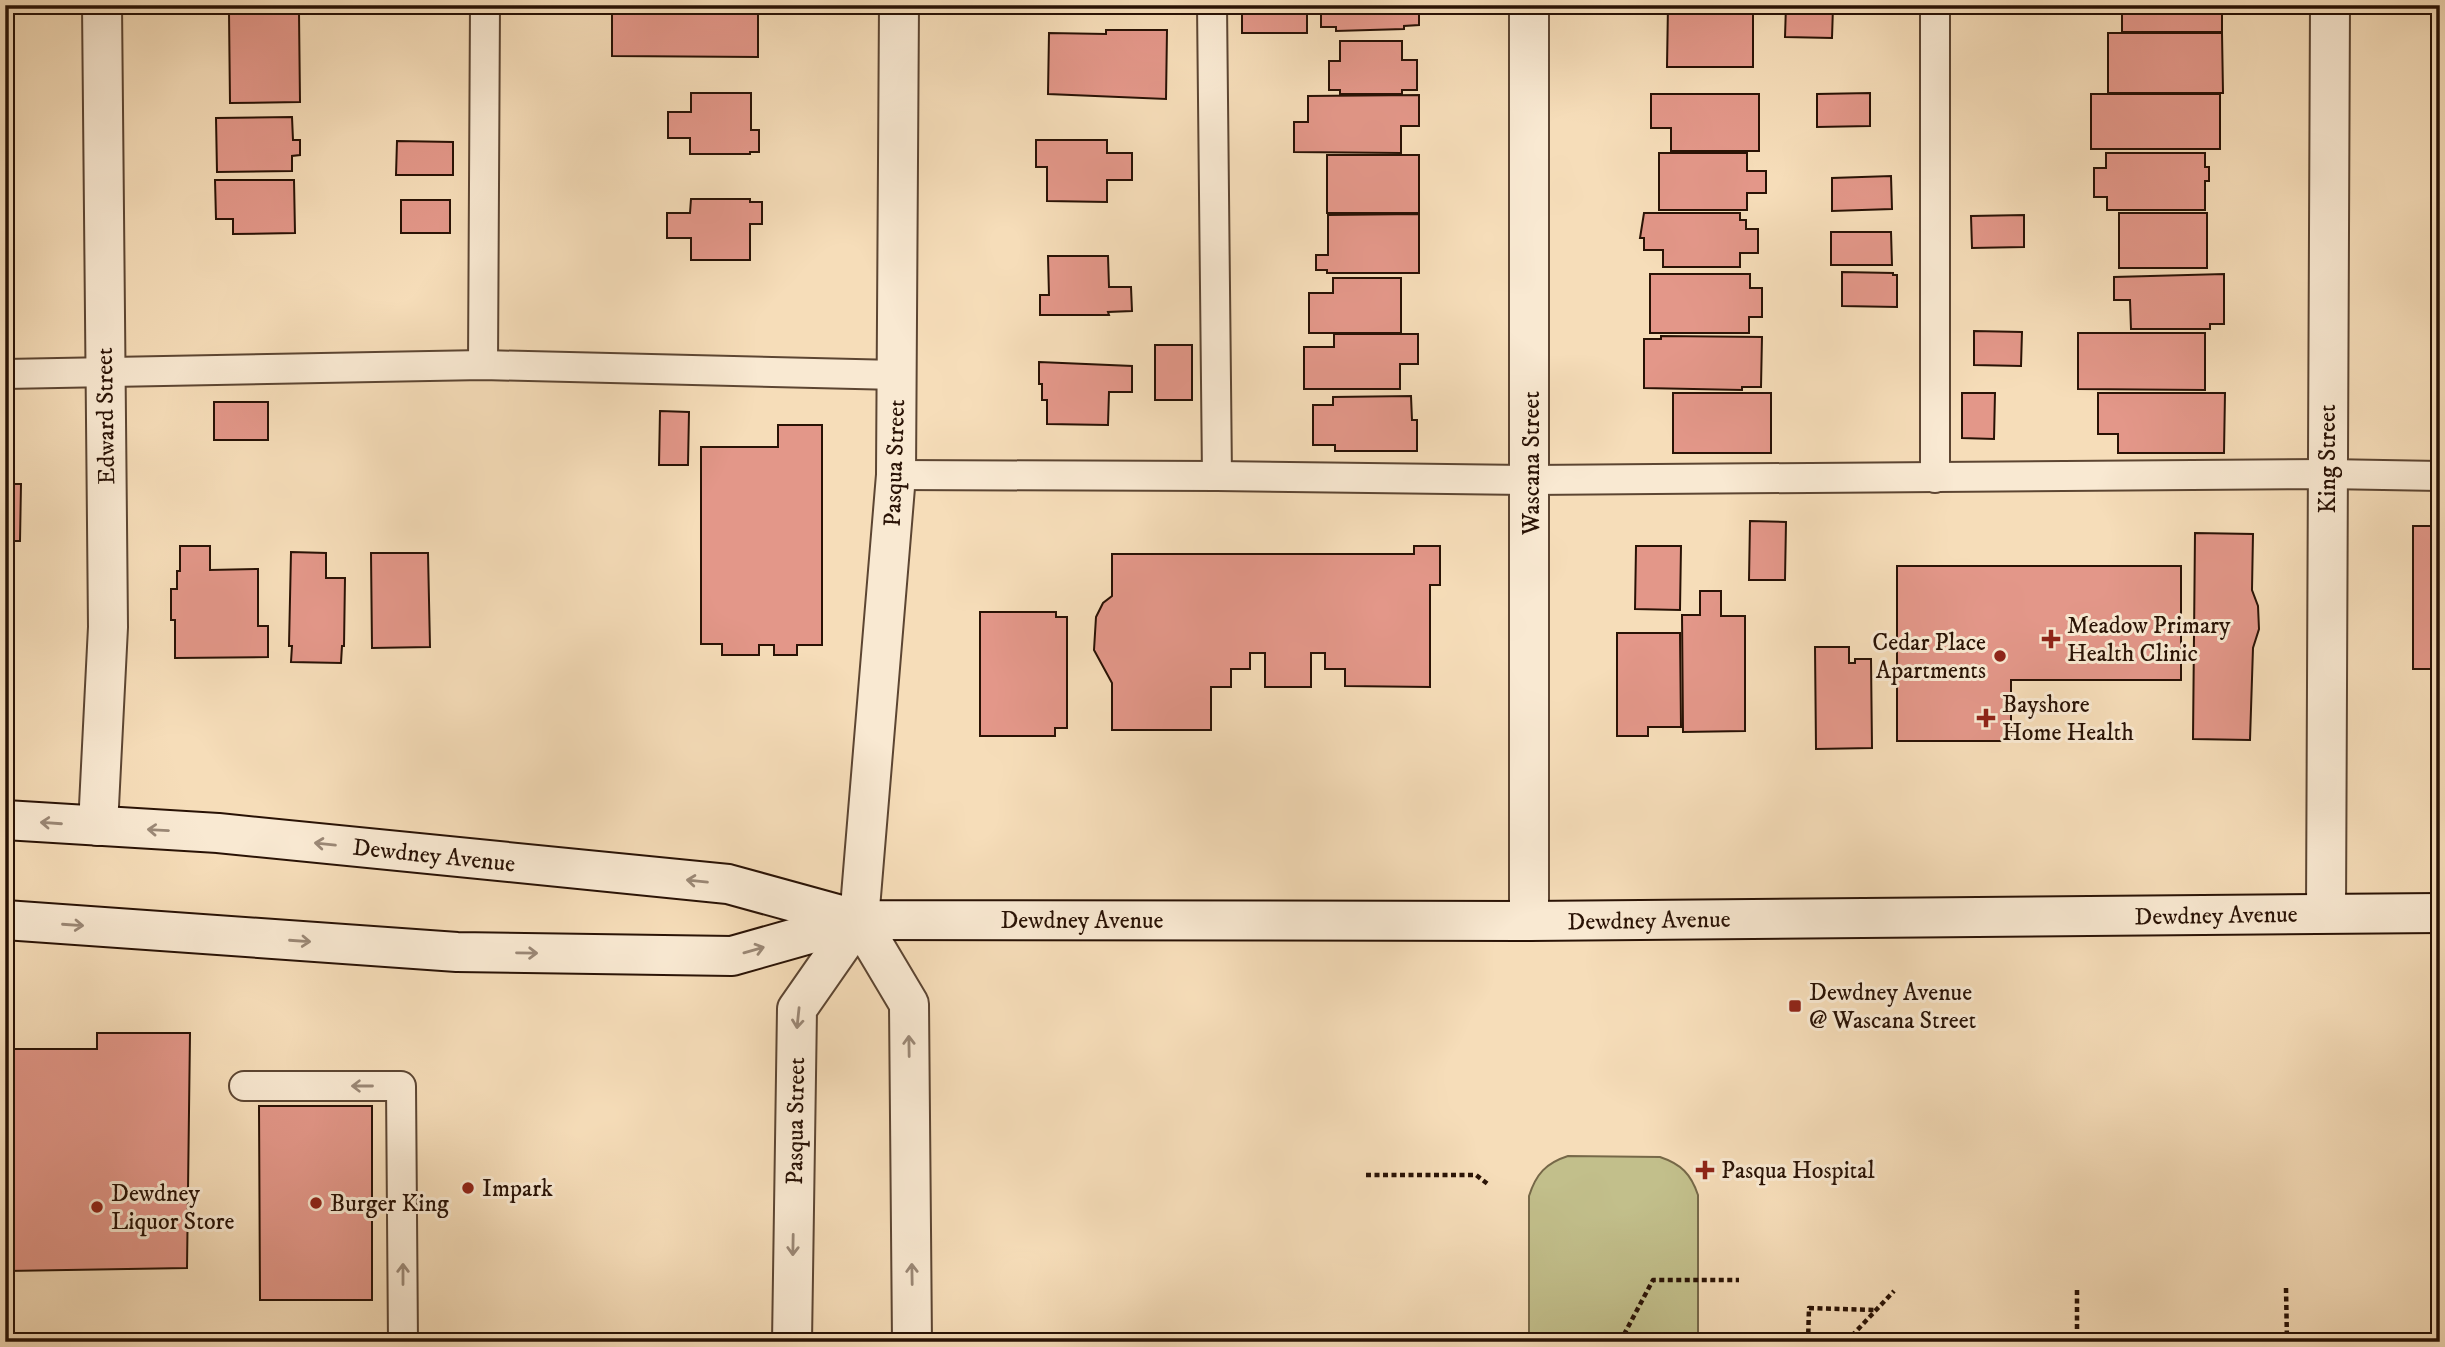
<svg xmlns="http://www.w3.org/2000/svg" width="2445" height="1347" font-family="'IM FELL DW Pica',serif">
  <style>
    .green { fill: #c2bf8b; stroke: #766848; stroke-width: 2 }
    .building { fill: #e39789; stroke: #291205; stroke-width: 2 }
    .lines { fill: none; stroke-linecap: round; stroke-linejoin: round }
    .service-casing { stroke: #5c4532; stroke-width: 32 }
    .minor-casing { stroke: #5c4532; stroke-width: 42 }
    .tertiary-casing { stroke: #5c4532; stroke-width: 42 }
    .secondary-casing { stroke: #291205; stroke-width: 42 }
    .path { stroke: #291205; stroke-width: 4.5; stroke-dasharray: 5 3.5; stroke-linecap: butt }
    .service { stroke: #f9e9d2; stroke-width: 28 }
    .minor { stroke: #f9e9d2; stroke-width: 38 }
    .tertiary { stroke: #f9e9d2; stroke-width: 38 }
    .secondary { stroke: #f9e9d2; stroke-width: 38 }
    .oneway { stroke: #9b8876 }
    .poi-dot { fill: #8f2418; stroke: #f9e9d2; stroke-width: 2.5 }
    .labels { text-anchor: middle; stroke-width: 6; stroke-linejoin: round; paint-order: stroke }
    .street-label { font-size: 24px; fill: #291205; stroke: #f9e9d2 }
    .poi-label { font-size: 24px; fill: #291205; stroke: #f9e9d2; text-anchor: start }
  </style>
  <rect width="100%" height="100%" fill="#f6ddb9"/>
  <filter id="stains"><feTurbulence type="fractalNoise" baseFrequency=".00286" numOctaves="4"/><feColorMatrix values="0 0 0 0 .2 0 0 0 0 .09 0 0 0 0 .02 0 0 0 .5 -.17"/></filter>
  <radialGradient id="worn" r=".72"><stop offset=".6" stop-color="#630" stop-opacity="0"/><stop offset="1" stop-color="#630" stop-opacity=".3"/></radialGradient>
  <path class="green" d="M1568,1156L1660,1157C1681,1164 1691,1174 1698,1195V1342H1529V1196C1536,1174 1546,1163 1568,1156Z"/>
  <g class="building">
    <polygon points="612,5 758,5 758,57 612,56"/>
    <rect x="1242" y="5" width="65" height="28"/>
    <polygon points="1321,5 1419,5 1419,25 1404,26 1404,29 1336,31 1336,27 1321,27"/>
    <polygon points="1668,5 1753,5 1753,67 1667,67"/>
    <polygon points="1786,5 1833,7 1832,38 1785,37"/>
    <rect x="2122" y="5" width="100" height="27"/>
    <polygon points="229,13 299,13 300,102 230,103"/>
    <polygon points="1106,30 1167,30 1166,99 1048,94 1049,33 1106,34"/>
    <polygon points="2108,33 2222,33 2223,93 2108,93"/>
    <polygon points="1340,41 1402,41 1402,60 1417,60 1417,90 1402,90 1402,94 1340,94 1340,90 1329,90 1329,61 1340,61"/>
    <polygon points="691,93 751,93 751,130 759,130 759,152 750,152 750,154 690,154 690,138 668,138 668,112 691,112"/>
    <polygon points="1870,93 1870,126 1817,127 1817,94"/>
    <polygon points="1651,94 1759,94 1759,151 1671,151 1671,128 1651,128"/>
    <rect x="2091" y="94" width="129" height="55"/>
    <polygon points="1419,95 1419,126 1401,126 1401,153 1294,152 1294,122 1308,122 1308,96"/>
    <polygon points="292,117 293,140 300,140 300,155 292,156 292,171 217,172 216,118"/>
    <polygon points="1036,140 1107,140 1107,153 1132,153 1132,180 1107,180 1107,202 1047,201 1047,167 1036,167"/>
    <polygon points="397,141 453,142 453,175 396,175"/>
    <polygon points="1659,153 1747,153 1747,171 1766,171 1766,193 1747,193 1747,210 1659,210"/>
    <polygon points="2106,153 2205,153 2205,167 2209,167 2209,181 2205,181 2205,210 2107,210 2107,197 2094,197 2094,168 2106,168"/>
    <rect x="1327" y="155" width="92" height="58"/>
    <polygon points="1891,176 1892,209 1832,211 1832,178"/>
    <polygon points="215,180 294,180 295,233 233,234 233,219 216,219"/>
    <polygon points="691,199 750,199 750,202 762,202 762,224 750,224 750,260 691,260 691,238 667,238 667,213 690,213"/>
    <rect x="401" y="200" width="49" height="33"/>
    <polygon points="1644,213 1740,213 1740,220 1746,220 1746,229 1758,229 1758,253 1740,253 1740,267 1663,267 1663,250 1644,250 1644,238 1640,238"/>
    <rect x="2119" y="213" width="88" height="55"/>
    <polygon points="1419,214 1419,273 1327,273 1327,270 1316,270 1316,255 1328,255 1328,215"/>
    <polygon points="2024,215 2024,247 1972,248 1971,216"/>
    <polygon points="1831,232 1891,232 1892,265 1831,265"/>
    <polygon points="1048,256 1108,256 1109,287 1131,287 1132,311 1108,312 1109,315 1040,315 1040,295 1049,295"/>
    <polygon points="1842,272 1893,273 1893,275 1897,275 1897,307 1842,306"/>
    <polygon points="1650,274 1750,274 1750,288 1762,288 1762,317 1749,317 1749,333 1650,333"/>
    <polygon points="2224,274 2224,324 2210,324 2210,329 2131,329 2130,300 2114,300 2114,277"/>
    <polygon points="1333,278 1401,278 1401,333 1309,333 1309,293 1333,293"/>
    <polygon points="1974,331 2022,332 2021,366 1974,365"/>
    <polygon points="2078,333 2205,333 2205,390 2078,389"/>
    <polygon points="1334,334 1418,334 1418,364 1400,364 1400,389 1304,389 1304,347 1334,347"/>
    <polygon points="1661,336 1762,337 1761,387 1742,387 1742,390 1644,388 1644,339 1661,339"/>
    <rect x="1155" y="345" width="37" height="55"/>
    <polygon points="1039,362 1132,366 1132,392 1109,392 1108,425 1047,424 1047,400 1042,400 1042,384 1039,384"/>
    <rect x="1673" y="393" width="98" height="60"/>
    <polygon points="1962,393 1995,393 1994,439 1962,438"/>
    <polygon points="2098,393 2225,393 2224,453 2118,453 2118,434 2098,434"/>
    <polygon points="1411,396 1412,420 1417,420 1417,451 1335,451 1335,445 1313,445 1313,405 1333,405 1333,397"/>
    <rect x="214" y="402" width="54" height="38"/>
    <polygon points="660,411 689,412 688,465 659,465"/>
    <polygon points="778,425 822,425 822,645 797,645 797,655 774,655 774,645 759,645 759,655 722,655 722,644 701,644 701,447 778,447"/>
    <polygon points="5,484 21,484 20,541 5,541"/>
    <polygon points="1750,521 1786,522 1785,580 1749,580"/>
    <rect x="2413" y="526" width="27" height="143"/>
    <polygon points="2195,533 2253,534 2252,590 2258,606 2259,629 2253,648 2250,740 2193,739"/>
    <polygon points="180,546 210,546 210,570 258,569 258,626 268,626 268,657 175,658 175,620 171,620 171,589 177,589 177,571 180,571"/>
    <polygon points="1414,546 1440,546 1440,585 1430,585 1430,687 1345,686 1345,669 1325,669 1325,653 1311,653 1311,687 1265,687 1265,653 1250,653 1250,669 1231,669 1231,687 1211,687 1211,730 1112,730 1112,683 1094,650 1096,617 1103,603 1112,596 1112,554 1414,554"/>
    <polygon points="1636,546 1681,546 1680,610 1635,609"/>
    <polygon points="291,552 326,553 326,578 345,578 344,646 342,646 341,663 291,662 292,646 289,646"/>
    <polygon points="371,553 428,553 430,647 372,648"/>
    <polygon points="1897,566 2181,566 2181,680 2011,680 2011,741 1897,741"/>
    <polygon points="1700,591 1721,591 1721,616 1745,616 1745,731 1683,732 1682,615 1700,615"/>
    <polygon points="980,612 1056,612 1056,617 1067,617 1067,728 1055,728 1055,736 980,736"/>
    <polygon points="1617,633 1680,633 1681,727 1648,727 1648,736 1617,736"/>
    <polygon points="1815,647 1849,647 1849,663 1855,663 1855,659 1871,659 1872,748 1816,749"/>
    <polygon points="97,1033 190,1033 187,1268 7,1271 5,1049 97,1049"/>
    <polygon points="259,1106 372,1106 372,1300 260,1300"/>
  </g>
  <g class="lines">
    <g class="service-casing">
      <g id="service">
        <polyline points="1212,5 1217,476"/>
        <polyline points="1935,5 1935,478"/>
        <polyline points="483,365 485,5"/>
        <polyline points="5,374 483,365 897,375"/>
        <polyline points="896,475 1217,476 1531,480 2327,474 2440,476"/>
        <polyline points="244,1086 401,1086 403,1342"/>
      </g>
    </g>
    <g class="minor-casing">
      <g id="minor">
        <polyline points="98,826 108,627 102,5"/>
        <polyline points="2326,913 2330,5"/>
        <polyline points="1529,921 1529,5"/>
        <polyline points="792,1342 797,1009 859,920 909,1004 912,1342"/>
      </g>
    </g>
    <g class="tertiary-casing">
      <polyline id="tertiary" points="859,920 896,475 899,5"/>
    </g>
    <g class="secondary-casing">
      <g id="secondary">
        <polyline points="5,820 218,833 728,884 859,920 1529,921 2440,913"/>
        <polyline points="5,920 457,952 732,956 859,920"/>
      </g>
    </g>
    <g class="path">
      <polyline points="1366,1175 1476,1175 1489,1185"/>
      <polyline points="2286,1288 2287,1342"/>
      <polyline points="2077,1290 2077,1342"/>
      <polyline points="1620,1342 1653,1280 1739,1280"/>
      <polyline points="1808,1342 1809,1308 1876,1310"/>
      <polyline points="1846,1342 1894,1291"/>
    </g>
    <use href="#service" class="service"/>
    <use href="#minor" class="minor"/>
    <use href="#tertiary" class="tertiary"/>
    <use href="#secondary" class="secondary"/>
  </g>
  <defs><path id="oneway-shaft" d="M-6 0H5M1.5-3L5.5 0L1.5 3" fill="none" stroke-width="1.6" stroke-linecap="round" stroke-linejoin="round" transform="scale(1.75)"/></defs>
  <g class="oneway">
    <use href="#oneway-shaft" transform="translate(51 823) rotate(-176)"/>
    <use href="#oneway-shaft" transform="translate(158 830) rotate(-177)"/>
    <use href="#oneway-shaft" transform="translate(325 844) rotate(-174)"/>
    <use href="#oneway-shaft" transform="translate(697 881) rotate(-174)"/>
    <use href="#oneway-shaft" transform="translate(73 925) rotate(4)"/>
    <use href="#oneway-shaft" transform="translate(300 941) rotate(4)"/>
    <use href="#oneway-shaft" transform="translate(754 950) rotate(-16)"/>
    <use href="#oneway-shaft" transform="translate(527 953) rotate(1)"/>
    <use href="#oneway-shaft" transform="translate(798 1018) rotate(96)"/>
    <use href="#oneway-shaft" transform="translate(909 1046) rotate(-91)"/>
    <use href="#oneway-shaft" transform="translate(362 1086) rotate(180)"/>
    <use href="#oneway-shaft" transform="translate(793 1245) rotate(91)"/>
    <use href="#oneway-shaft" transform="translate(403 1274) rotate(-90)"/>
    <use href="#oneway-shaft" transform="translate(912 1274) rotate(-91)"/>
  </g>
  <g class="poi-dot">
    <path d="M2047.5 628.5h7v7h7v7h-7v7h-7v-7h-7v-7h7z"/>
    <circle cx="2000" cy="656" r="7"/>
    <path d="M1982.5 707.5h7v7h7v7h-7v7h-7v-7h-7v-7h7z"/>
    <rect x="1788" y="999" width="14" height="14" rx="3.5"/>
    <path d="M1701.5 1159.5h7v7h7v7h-7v7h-7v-7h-7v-7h7z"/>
    <circle cx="468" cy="1188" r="7"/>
    <circle cx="316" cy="1203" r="7"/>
    <circle cx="97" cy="1207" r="7"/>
  </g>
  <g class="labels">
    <g class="street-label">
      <text transform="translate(105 416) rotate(-91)" y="8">Edward Street</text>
      <text transform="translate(2327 459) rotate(-90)" y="8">King Street</text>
      <text transform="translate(894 463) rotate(-88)" y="8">Pasqua Street</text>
      <text transform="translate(1531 463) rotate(-90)" y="8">Wascana Street</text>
      <text transform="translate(434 855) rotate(6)" y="8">Dewdney Avenue</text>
      <text transform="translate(2216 915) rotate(-1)" y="8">Dewdney Avenue</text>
      <text x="1082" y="928">Dewdney Avenue</text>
      <text transform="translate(1649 920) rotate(-1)" y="8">Dewdney Avenue</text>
      <text transform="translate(795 1121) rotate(-89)" y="8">Pasqua Street</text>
    </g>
    <g class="poi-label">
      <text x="2067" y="633">Meadow Primary<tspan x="2067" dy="28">Health Clinic</tspan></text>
      <text x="1986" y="650" text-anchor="end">Cedar Place<tspan x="1986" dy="28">Apartments</tspan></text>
      <text x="2002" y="712">Bayshore<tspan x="2002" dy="28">Home Health</tspan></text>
      <text x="1809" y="1000">Dewdney Avenue<tspan x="1809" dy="28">@ Wascana Street</tspan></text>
      <text x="1721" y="1178">Pasqua Hospital</text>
      <text x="482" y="1196">Impark</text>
      <text x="111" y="1201">Dewdney<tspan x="111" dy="28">Liquor Store</tspan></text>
      <text x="330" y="1211">Burger King</text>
    </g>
  </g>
  <rect width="2445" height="1347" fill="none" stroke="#f6ddb9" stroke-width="28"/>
  <rect x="7" y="7" width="2431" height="1333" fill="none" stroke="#291205" stroke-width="3.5"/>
  <rect x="14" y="14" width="2417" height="1319" fill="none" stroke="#291205" stroke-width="2"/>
  <rect width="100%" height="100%" filter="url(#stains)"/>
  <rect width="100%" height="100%" fill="url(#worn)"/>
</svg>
